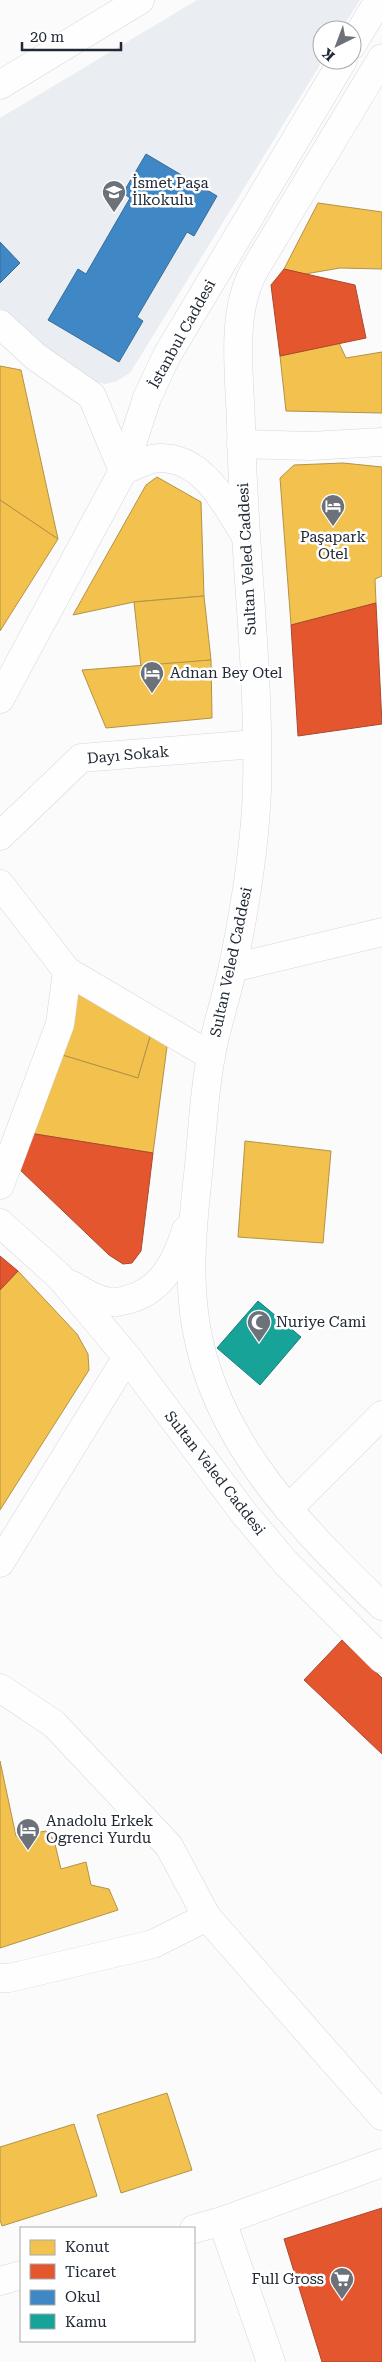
<svg xmlns="http://www.w3.org/2000/svg" width="382" height="2362" font-family="'Roboto Serif',serif">
  <style>
    .built { fill: #eaedf1 }
    .homes { fill: #f2c14e; stroke: #b39346 }
    .shops { fill: #e4572e; stroke: #a94930 }
    .schools { fill: #3f88c5; stroke: #366c9a }
    .public { fill: #17a398; stroke: #1a7e7a }
    .lines { fill: none; stroke-linecap: round; stroke-linejoin: round }
    .minor-casing { stroke: #d3d7de; stroke-width: 29 }
    .secondary-casing { stroke: #d3d7de; stroke-width: 29 }
    .minor { stroke: #fefefe; stroke-width: 28 }
    .secondary { stroke: #fefefe; stroke-width: 28 }
    .labels { text-anchor: middle; stroke-width: 5; stroke-linejoin: round; paint-order: stroke }
    .poi-label { font-size: 15px; fill: #202935; stroke: #fff; text-anchor: start }
    .street-label { font-size: 15px; fill: #202935; stroke: #fff }
  </style>
  <rect width="100%" height="100%" fill="#fbfbfb"/>
  <polygon class="built" points="197,0 360,0 341,30 322,30 323,60 130,373 117,381 105,384 92,381 28,336 0,308 0,118"/>
  <g class="homes">
    <polygon points="318,203 382,212 382,269 340,268 305,274 284,269"/>
    <polygon points="339,343 346,358 382,352 382,413 286,411 280,356"/>
    <polygon points="0,366 21,370 58,539 0,500"/>
    <polygon points="343,463 382,467 382,576 375,579 376,603 291,625 280,478 294,465"/>
    <polygon points="157,477 201,502 204,596 134,602 73,615 146,485"/>
    <polygon points="0,500 58,539 0,631"/>
    <polygon points="204,596 211,660 141,667 134,602"/>
    <polygon points="211,660 212,718 106,728 82,670"/>
    <polygon points="77,986 152,1030 138,1078 59,1054"/>
    <polygon points="152,1030 168,1039 153,1153 29,1133 59,1054 138,1078"/>
    <polygon points="245,1141 331,1151 323,1243 238,1237"/>
    <polygon points="18,1271 77,1334 88,1354 89,1370 0,1510 0,1290"/>
    <polygon points="0,1761 16,1836 46,1831 54,1840 61,1869 86,1862 91,1885 109,1889 118,1910 0,1948"/>
    <polygon points="167,2093 192,2170 121,2193 97,2115"/>
    <polygon points="74,2124 97,2196 2,2226 0,2220 0,2147"/>
  </g>
  <g class="shops">
    <polygon points="284,269 355,285 366,338 280,356 271,285"/>
    <polygon points="376,603 382,724 298,736 291,625"/>
    <polygon points="29,1133 153,1153 141,1251 132,1263 123,1264 109,1255 18,1168"/>
    <polygon points="0,1256 18,1271 0,1290"/>
    <polygon points="342,1640 382,1678 382,1754 304,1680"/>
    <polygon points="382,2208 382,2362 322,2362 284,2239"/>
  </g>
  <g class="schools">
    <polygon points="146,154 217,196 194,236 187,232 137,317 143,321 119,362 48,320 78,269 86,274 130,198 123,193"/>
    <polygon points="0,242 20,263 0,283"/>
  </g>
  <polygon class="public" points="258,1301 301,1337 260,1385 217,1348"/>
  <g class="lines">
    <g class="minor-casing">
      <g id="minor">
        <polyline points="0,85 140,0"/>
        <polyline points="0,324 36,357 92,396 123,471"/>
        <polyline points="241,444 310,446 382,442"/>
        <polyline points="0,836 81,758 256,744"/>
        <polyline points="0,884 67,971 60,1024 0,1185"/>
        <polyline points="233,968 382,932"/>
        <polyline points="67,971 211,1056"/>
        <polyline points="288,1509 382,1415"/>
        <polyline points="0,1563 127,1357"/>
        <polyline points="0,1688 54,1724 169,1846 207,1917"/>
        <polyline points="0,1978 9,1978 153,1944 207,1917 382,2116"/>
        <polyline points="222,2221 271,2362"/>
        <polyline points="194,2229 222,2221 382,2163"/>
        <polyline points="0,2281 21,2275"/>
      </g>
    </g>
    <g class="secondary-casing">
      <g id="secondary">
        <polyline points="352,45 379,0"/>
        <path d="M382,58L261,259C256,267 251,275 248,284C232,324 240,383 241,425C243,547 260,668 257,789C255,848 245,908 233,966C227,996 216,1026 211,1056C203,1098 202,1142 197,1184C192,1231 188,1279 196,1326C215,1442 301,1528 382,1606"/>
        <path d="M123,471C132,467 143,461 152,459C198,451 224,500 243,532"/>
        <polyline points="0,699 123,471 147,398 166,357 343,60"/>
        <polyline points="0,1223 60,1277 127,1357 243,1512 286,1563 382,1659"/>
        <path d="M72,1285C84,1292 96,1300 111,1302C116,1303 121,1301 126,1300C161,1292 176,1262 186,1230"/>
      </g>
    </g>
    <use href="#minor" class="minor"/>
    <use href="#secondary" class="secondary"/>
  </g>
  <defs>
    <g id="school-pin" transform="scale(1.25)"><path d="M0 17L-7.5 6A9.5 9.5 0 1 1 7.5 6Z" fill="#6d727a" stroke="#fff"/><path d="M0-5L7-2L0 1L-7-2ZM-4 1L0 2.5L4 1V4Q0 6-4 4Z" fill="#fff"/></g>
    <g id="hotel-pin" transform="scale(1.25)"><path d="M0 17L-7.5 6A9.5 9.5 0 1 1 7.5 6Z" fill="#6d727a" stroke="#fff"/><path d="M-6-4.5h1.5V1H6V5H4.5V3h-9V5H-6ZM-4 0a1.8 1.8 0 1 1 3.6 0ZM.5 0V-2.5h3Q6-2.5 6 0Z" fill="#fff"/></g>
    <g id="mosque-pin" transform="scale(1.25)"><path d="M0 17L-7.5 6A9.5 9.5 0 1 1 7.5 6Z" fill="#6d727a" stroke="#fff"/><path d="M3.5-4.9A6 6 0 1 0 3.5 4.9A5 5 0 1 1 3.5-4.9Z" fill="#fff"/></g>
    <g id="supermarket-pin" transform="scale(1.25)"><path d="M0 17L-7.5 6A9.5 9.5 0 1 1 7.5 6Z" fill="#6d727a" stroke="#fff"/><path d="M-6-5.5h2.5l.6 2H6L4.5 2H-2.5L-4.4-4H-6ZM-1.5 3.2a1.3 1.3 0 1 0 .1 0ZM3 3.2a1.3 1.3 0 1 0 .1 0Z" fill="#fff"/></g>
  </defs>
  <g fill-rule="evenodd">
    <use href="#school-pin" x="114" y="192"/>
    <use href="#hotel-pin" x="333" y="506"/>
    <use href="#hotel-pin" x="152" y="673"/>
    <use href="#mosque-pin" x="259" y="1322"/>
    <use href="#hotel-pin" x="28" y="1830"/>
    <use href="#supermarket-pin" x="342" y="2279"/>
  </g>
  <g class="labels">
    <g class="poi-label">
      <text x="132" y="188">İsmet Paşa<tspan x="132" dy="17">İlkokulu</tspan></text>
      <text x="333" y="542" text-anchor="middle">Paşapark<tspan x="333" dy="17">Otel</tspan></text>
      <text x="170" y="678">Adnan Bey Otel</text>
      <text x="276" y="1327">Nuriye Cami</text>
      <text x="46" y="1826">Anadolu Erkek<tspan x="46" dy="17">Ogrenci Yurdu</tspan></text>
      <text x="324" y="2284" text-anchor="end">Full Gross</text>
    </g>
    <g class="street-label">
      <text transform="translate(182 334) rotate(-61)" y="5">İstanbul Caddesi</text>
      <text transform="translate(247 559) rotate(-93)" y="5">Sultan Veled Caddesi</text>
      <text transform="translate(128 755) rotate(-5)" y="5">Dayı Sokak</text>
      <text transform="translate(231 962) rotate(-78)" y="5">Sultan Veled Caddesi</text>
      <text transform="translate(215 1473) rotate(52)" y="5">Sultan Veled Caddesi</text>
    </g>
  </g>
  <rect x="20" y="2227" width="175" height="115" fill="#ffffff" stroke="#a6a9ae"/>
  <rect x="30" y="2240" width="25" height="15" fill="#f2c14e" stroke="#a6a9ae"/>
  <text x="65" y="2252" font-size="15" fill="#202935">Konut</text>
  <rect x="30" y="2264" width="25" height="15" fill="#e4572e" stroke="#a6a9ae"/>
  <text x="65" y="2277" font-size="15" fill="#202935">Ticaret</text>
  <rect x="30" y="2290" width="25" height="15" fill="#3f88c5" stroke="#a6a9ae"/>
  <text x="65" y="2302" font-size="15" fill="#202935">Okul</text>
  <rect x="30" y="2314" width="25" height="15" fill="#17a398" stroke="#a6a9ae"/>
  <text x="65" y="2327" font-size="15" fill="#202935">Kamu</text>
  <g transform="translate(337 45) rotate(222)"><circle r="24" fill="#ffffff" stroke="#a6a9ae"/>
  <path d="M0-4L9 19L0 12L-9 19Z" fill="#6d727a"/>
  <text y="-8" font-size="14" font-weight="bold" text-anchor="middle" fill="#202935">K</text>
  </g>
  <path d="M22 42v8h99v-8" fill="none" stroke="#202935" stroke-width="2.5"/>
  <text x="30" y="42" font-size="15" fill="#202935" stroke="#ffffff" stroke-width="4" paint-order="stroke">20 m</text>
</svg>
